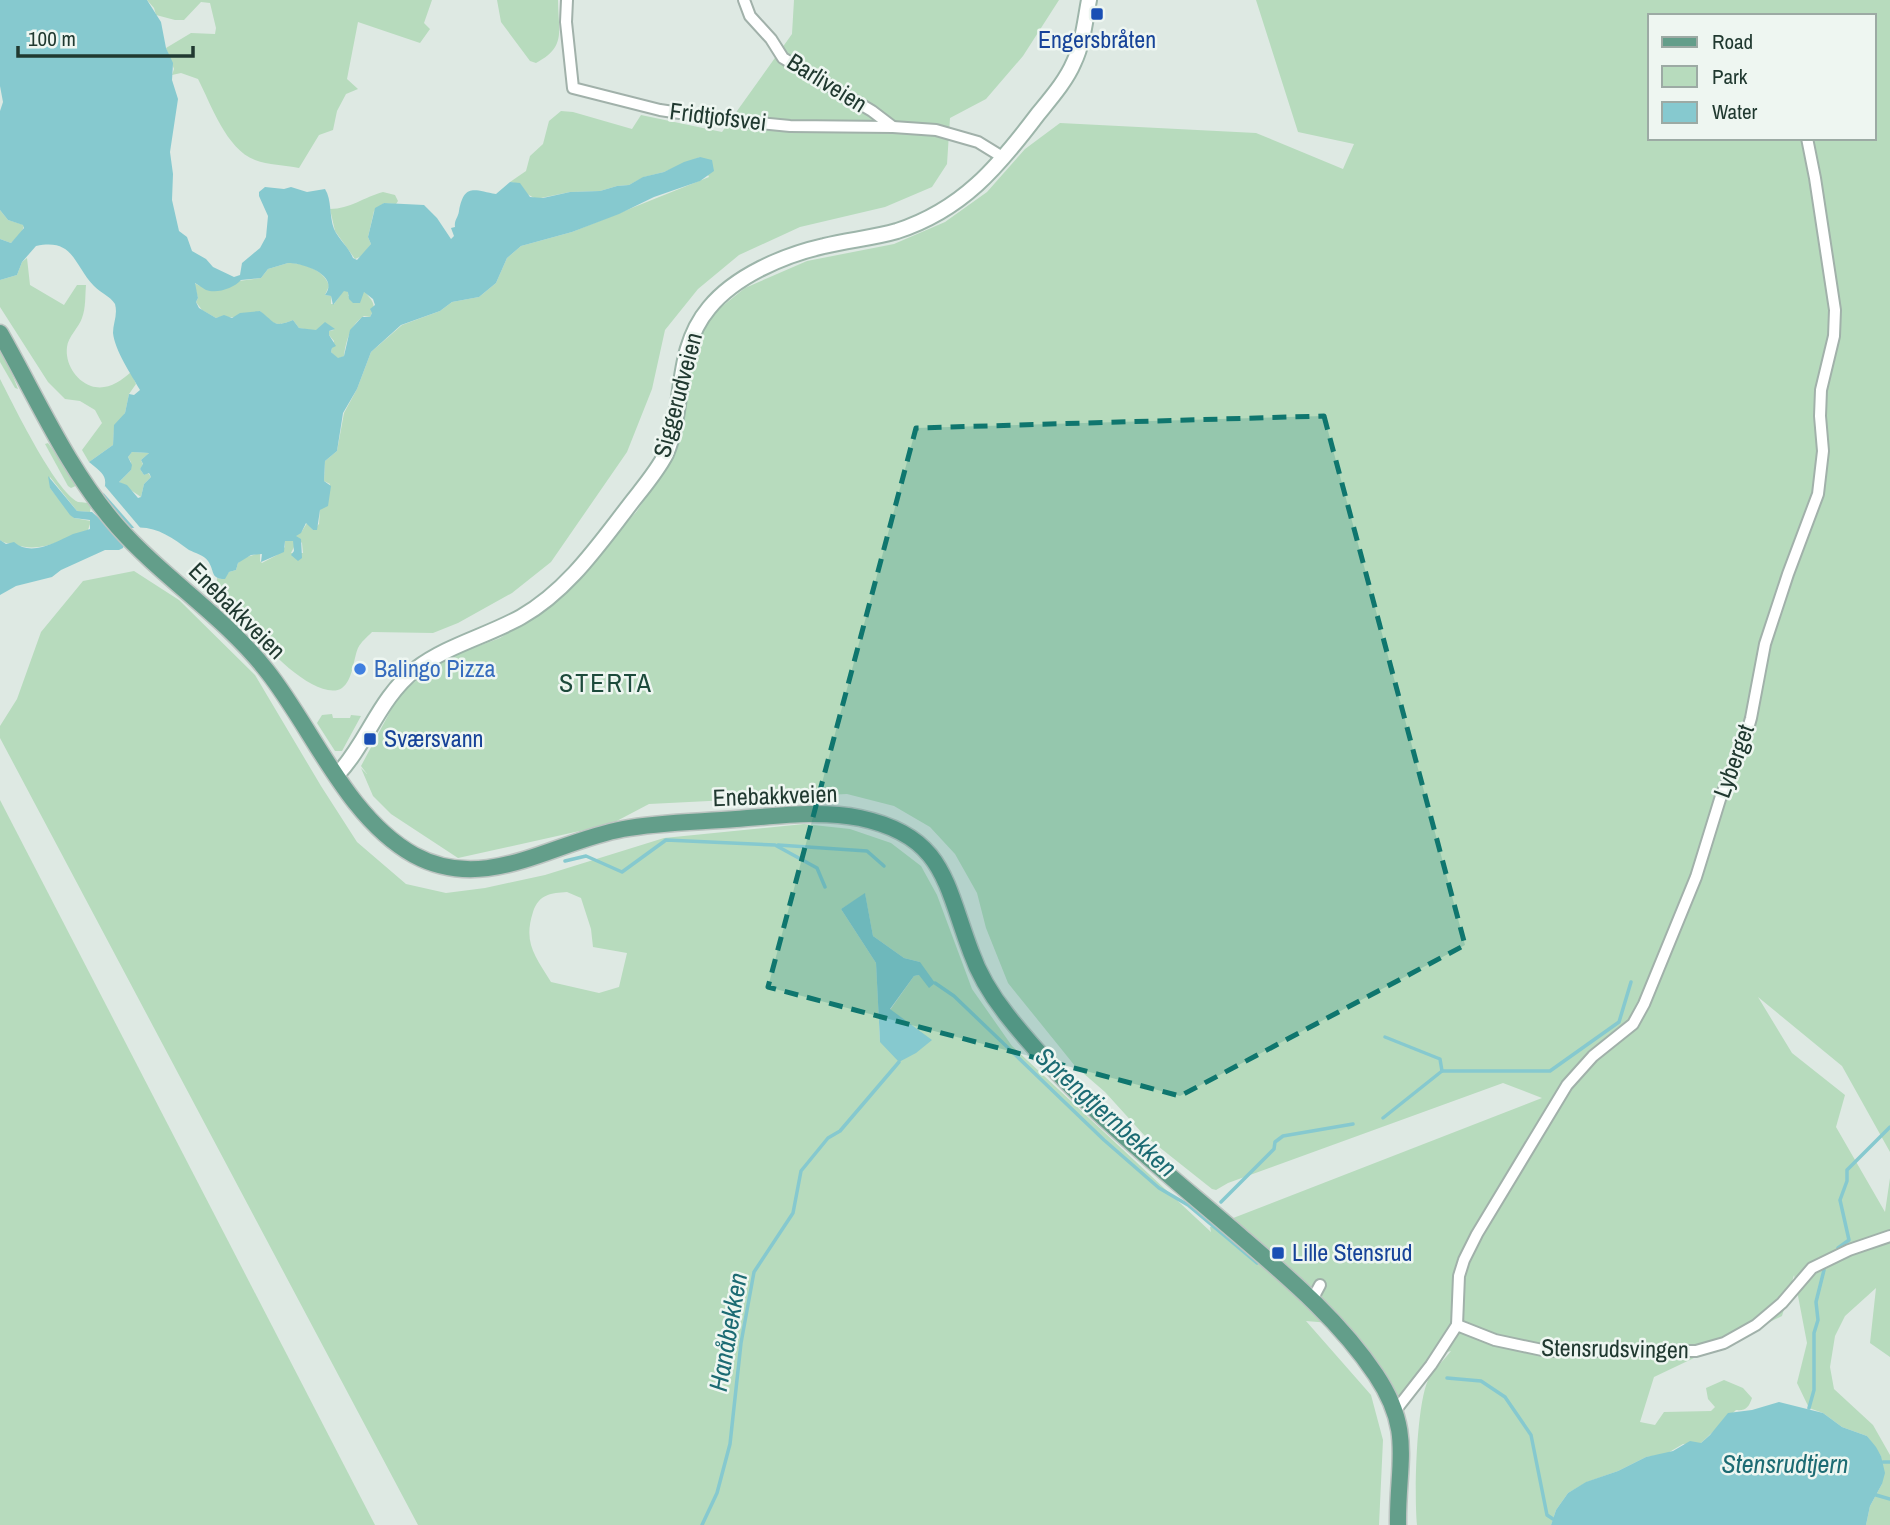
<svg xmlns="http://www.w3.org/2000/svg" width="1890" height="1525" font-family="'Archivo Narrow',sans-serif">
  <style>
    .green { fill: #b7dbbd; fill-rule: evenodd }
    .water { fill: #86c9cf; fill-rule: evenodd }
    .pier { fill: #dee9e3 }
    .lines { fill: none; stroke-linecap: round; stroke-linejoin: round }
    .stream { stroke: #86c9cf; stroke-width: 3.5 }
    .minor-casing { stroke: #a1b1aa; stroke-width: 14 }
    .secondary-casing { stroke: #9db5aa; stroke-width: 18 }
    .primary-casing { stroke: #bcc4c1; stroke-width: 19 }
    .minor { stroke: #fff; stroke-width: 10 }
    .secondary { stroke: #fff; stroke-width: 14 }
    .primary { stroke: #639e8a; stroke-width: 16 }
    .marked { fill: #0f766e; fill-opacity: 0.2; stroke: #0f766e; stroke-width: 5; stroke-dasharray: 14 9; stroke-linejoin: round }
    .transit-dot { fill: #1a4fb4; stroke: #eef6f1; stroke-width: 2.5 }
    .shop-dot { fill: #3f7fe0; stroke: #eef6f1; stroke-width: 2.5 }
    .labels { text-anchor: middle; stroke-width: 5; stroke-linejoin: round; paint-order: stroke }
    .transit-label { font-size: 24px; fill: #164399; stroke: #eef6f1; text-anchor: start }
    .street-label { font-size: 24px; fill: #203930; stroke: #eef6f1 }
    .shop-label { font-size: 24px; fill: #366cbe; stroke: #eef6f1; text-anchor: start }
    .neighbourhood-label { font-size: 26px; letter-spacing: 2px; fill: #1c4a3b; stroke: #eef6f1 }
    .water-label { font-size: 26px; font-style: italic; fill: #1c6b73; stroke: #eef6f1 }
  </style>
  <rect width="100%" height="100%" fill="#dee9e3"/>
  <g class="green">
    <path d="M147,0H432L424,23L430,29L420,43L358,22L347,79L358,89L346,94L337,111L333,130L319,135L299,168C285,165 268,165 255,160C226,149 211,104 198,79L181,73L172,75L174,69L166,48L191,33L215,34L216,28L210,3L201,2L184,20H175L156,15L154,8Z"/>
    <path d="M497,0H558C558,31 567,47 536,63L530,61L501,22Z"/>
    <path d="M794,0H1059L1023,56L986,99L950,118L947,164L932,187L885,207L800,227L739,255L698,289L665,330L652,389L627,452L551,562L512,593L458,623L433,633L372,632C367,637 361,642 358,648C353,660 353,680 342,688C319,704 255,642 251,622C238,615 215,593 217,578L221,579L229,572L236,570L238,563L243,558L260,553V561L262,563L277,555L285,547V541L293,540L295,545L291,553H303L302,543L295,536L302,531L307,523L313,530L319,524L320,510L330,484L324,481L325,461L337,451L344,413L357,389L371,352L402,325L440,311L452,302L479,297L496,283L507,258L521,246L572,232L709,177L700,157L664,172L644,177L629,185L617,186L600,191L570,192L536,199L527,194L520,184L510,182L526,171L530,156L543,144L549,121L561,111L573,112L632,129L641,115L722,132L792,34Z"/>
    <path d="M1256,0H1890V1152L1842,1066L1758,997L1792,1053L1845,1095L1836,1127L1885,1212L1890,1178V1357L1870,1343L1876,1288L1845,1316L1835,1336L1830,1367L1834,1389L1873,1425L1890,1455V1525H1866L1870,1506L1882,1484L1881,1456L1867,1436L1842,1427L1823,1413L1809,1408L1797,1383L1807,1343L1794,1275L1782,1316L1654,1377L1640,1422L1655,1425L1664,1412L1711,1411L1715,1407L1708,1399L1706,1388L1724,1380L1743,1388L1752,1398C1749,1407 1746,1411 1736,1410L1701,1443L1683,1444L1666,1454L1646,1457L1618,1471L1587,1482L1568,1493L1556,1510L1551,1525H1417C1414,1495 1416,1399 1430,1376C1436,1367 1445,1359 1451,1351C1421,1358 1405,1384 1401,1414L1386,1376L1330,1323L1306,1321L1371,1395L1383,1440L1379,1525H418L0,738V726L17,699L41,632L83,581L134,571L179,600L255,675L321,786L357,842L406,884L446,893L485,888L545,875L664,838L804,824L850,829L891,843L921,866L937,895L972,989L1012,1046L1211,1232L1210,1227L1542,1098L1503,1083L1228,1183L1216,1190L1212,1189L1144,1135L1105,1092L1075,1066L1008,983L986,928L977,893L955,854L930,827L894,806L847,794L649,804L611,824L458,858L391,814L373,796L361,768L367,774L361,766L399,695L441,660L500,638L553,605L637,511L672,457L690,360L698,337L715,312L745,288L807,261L894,244L945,222L987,192L1025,149L1060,123L1256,133L1343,169L1354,144L1298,132ZM1650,16H1874V138H1650ZM567,892L581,898L591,929L593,947L627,953L619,987L599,993L551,982C535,956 523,943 533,912C539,894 551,893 567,892ZM865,894L873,936L904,958L920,962L919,975L914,976L890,1010L900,1019L880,1042L876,963L841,909Z"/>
    <path d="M383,192L395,195L398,201L396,204L384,203L374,211L368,237L371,244L362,256L355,259L335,231L330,209C350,209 364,197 383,192Z"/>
    <polygon points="0,210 8,220 24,225 22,232 11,243 0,239"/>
    <path d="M27,258L30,285L64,305L77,285H86C85,295 86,308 82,318C79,327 68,337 67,347C65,363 75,380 91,386C106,391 120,382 131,372L136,384L129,394L125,413L114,429L113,445L89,462L82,450L102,423L95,410L80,401L65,399L48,382L0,307V280L17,275L22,262Z"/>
    <path d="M288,263C303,263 325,270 329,286L325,295L331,296V304H334L344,290L349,292L348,296L365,292C373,302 377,304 370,317L364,316C350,325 346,341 344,356L338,359L331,352L334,341L329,335V331L334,330L324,324L316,331L299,328L293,320C276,327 274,325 260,311C252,314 243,315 235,317C228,318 224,315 216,318L202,310L196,302L198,298L194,283L200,286L261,278L268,269Z"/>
    <polygon points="0,344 18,389 15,388 0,362"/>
    <path d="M0,379C13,404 55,491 78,502C80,502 87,503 89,503L91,506L90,512L77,511L50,477V488L74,518L91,521L88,530C64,539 42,553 16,545C9,543 5,544 0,540Z"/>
    <polygon points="48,443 78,485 71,488 68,486 45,444"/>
    <polygon points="132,452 149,453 141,460 143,465 140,469 144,475 148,473 151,477 144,484 141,497 119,482 131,470 131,462 128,457"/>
    <polygon points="332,714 333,718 350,718 351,715 361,716 342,751 335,751 317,723 322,715"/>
    <polygon points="0,800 375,1525 0,1525"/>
  </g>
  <g class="water">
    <path d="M0,0H147L161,22L166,48L173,63L172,80L178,99L170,152L173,174L172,200L179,231L187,237L192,251L206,259L213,267L234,277L240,275L242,263L260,248L266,237L268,216L259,196V192L265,187L284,189L291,187L307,192L325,189C332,200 329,216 334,229C339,240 348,246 353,258L357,260L371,244L368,237L375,208L384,203L424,205L437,218L451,239L454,236L451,228L455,227C454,220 458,218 459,211C464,183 474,190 496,194L510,182L520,183L530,197L543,198L570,192L600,191L617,186L629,185L643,177L664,172L684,162L700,157L712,160L714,171L700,181L654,197L619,214L572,232L521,246L507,258L496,283L479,297L452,302L440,311L401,325L371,352L357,389L343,413L337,451L325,461L324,481L331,486L328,506L320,510L317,530H313L306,523L301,533L296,536L301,539L302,558L298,561L291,555L294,551L293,541H285L284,552L261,562L262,554L251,555L238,563L236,570L229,572L225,579C210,579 215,571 208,561C204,555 195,553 189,550C170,536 152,523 128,529L123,548L119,550H105L61,570L52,577L16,586L0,595V540L6,544L14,542C31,557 56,542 73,534C79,532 85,531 90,529V520L74,518L70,515L50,488L48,476L77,511L92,512L111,529L124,522L103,495C108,476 105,475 89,462L113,445L114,425L125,413L129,394L134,395L140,390C131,374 115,351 113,333C113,323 118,315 115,304C110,296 101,293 94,286C73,264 74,238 36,246L22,262L17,275L0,280V239L11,243L24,228L23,225L8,220L0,210V111L3,102L0,86ZM288,263C303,263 340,275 325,295L331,296L333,305L344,291L348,292L349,299L353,303H360L364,292L373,299L375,305L370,309L372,313L370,317H362L350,330L344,356L338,358L331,352L332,348L336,346L329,335V331L335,329L325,322L316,330L299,328L293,320C273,328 276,323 260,311L240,313L232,318L224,315L216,318L199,308L196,302L198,298L195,283C199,285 202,288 206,290C217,294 234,288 241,280L261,278L268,269ZM132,452L149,453L141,460L143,464L140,469L144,475L149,473L151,477L144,484L141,497L138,498L127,485L119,482L131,470L132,465L128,457Z"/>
    <polygon points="865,893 873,936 904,958 920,962 935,983 929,988 919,975 914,976 890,1009 932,1040 916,1053 899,1062 880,1042 876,963 841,909"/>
    <polygon points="1779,1402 1823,1413 1842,1427 1867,1436 1876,1447 1881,1456 1885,1473 1882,1484 1870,1506 1866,1525 1551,1525 1556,1510 1568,1493 1586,1482 1618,1471 1646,1457 1673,1451 1690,1441 1701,1443 1710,1435 1728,1413 1752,1410"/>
  </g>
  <polygon class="pier" points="105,486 143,531 137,531 101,490"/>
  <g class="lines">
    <g class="stream">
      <polyline points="778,845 867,851 884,866"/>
      <polyline points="565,861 586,856 622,872 666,840 775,845 817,868 825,887"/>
      <polyline points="935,983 954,996 1104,1140 1159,1188 1188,1205 1257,1263"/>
      <polyline points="1385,1037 1440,1059 1442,1071"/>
      <polyline points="1383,1118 1442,1071 1550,1071 1619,1022 1631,982"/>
      <polyline points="1221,1202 1274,1149 1275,1142 1283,1136 1353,1124"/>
      <polyline points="1838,1248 1849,1240 1840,1200 1847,1181 1847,1170 1890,1127"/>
      <polyline points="1447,1378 1481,1381 1505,1397 1531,1435 1547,1515 1553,1519"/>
      <polyline points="1809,1408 1814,1390 1814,1333 1818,1320 1816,1302 1824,1270"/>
      <polyline points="1883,1462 1890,1462"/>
      <polyline points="1876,1495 1890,1499"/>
      <polyline points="702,1525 717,1493 730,1444 741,1343 754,1272 793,1213 801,1171 828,1138 840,1131 899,1062"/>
    </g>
    <g class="minor-casing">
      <g id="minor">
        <polyline points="567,0 566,22 573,88 660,110 727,120 790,126 893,127 936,130 978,142 1004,158"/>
        <polyline points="744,0 750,16 771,39 783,58 872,111 893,127"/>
        <polyline points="1312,1300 1320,1285"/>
        <polyline points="1457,1325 1459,1276 1464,1260 1477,1234 1567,1085 1593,1056 1633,1024 1644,1004 1696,877 1721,796 1744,743 1751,718 1765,644 1788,574 1818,494 1823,451 1820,416 1821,390 1834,336 1835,310 1815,178 1807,138"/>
        <polyline points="1457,1325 1495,1340 1547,1351 1696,1351 1724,1343 1756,1325 1782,1303 1812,1268 1849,1250 1890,1236"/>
        <polyline points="1395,1411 1431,1365 1457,1325"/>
      </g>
    </g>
    <g class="secondary-casing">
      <path id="secondary" d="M337,775C368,742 378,699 416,669C448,645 487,636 521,617C565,592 595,550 625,511C639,492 655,475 666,454C686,406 673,351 709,308C735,276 784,255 824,246C848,240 873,238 897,231C962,210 998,167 1038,114C1051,98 1066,81 1074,62C1083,43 1085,21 1089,0"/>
    </g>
    <g class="primary-casing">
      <path id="primary" d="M0,333C37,398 68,470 118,527C164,579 224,616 267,671C313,729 347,818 414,855C486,894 552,842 623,829C660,822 699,822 736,819C777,816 820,810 860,818C945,836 945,884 971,952C979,975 992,996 1007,1015C1073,1099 1159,1166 1239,1235C1289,1278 1340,1321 1376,1375C1414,1432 1397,1463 1398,1525"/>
    </g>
    <use href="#minor" class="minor"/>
    <use href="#secondary" class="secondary"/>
    <use href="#primary" class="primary"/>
  </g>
  <path class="marked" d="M1324,416L1465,945L1180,1096L768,987L916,428Z"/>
  <g class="transit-dot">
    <rect x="1090" y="7" width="14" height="14" rx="3.5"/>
    <rect x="363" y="732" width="14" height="14" rx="3.5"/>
    <rect x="1271" y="1246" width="14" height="14" rx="3.5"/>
  </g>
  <circle class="shop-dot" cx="360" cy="669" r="7"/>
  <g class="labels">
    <g class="transit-label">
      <text x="1097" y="48" text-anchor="middle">Engersbråten</text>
      <text x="384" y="747">Sværsvann</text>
      <text x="1292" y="1261">Lille Stensrud</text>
    </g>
    <g class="street-label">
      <text transform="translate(827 83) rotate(32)" y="8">Barliveien</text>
      <text transform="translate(718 117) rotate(7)" y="8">Fridtjofsvei</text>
      <text transform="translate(678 395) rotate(-75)" y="8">Siggerudveien</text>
      <text transform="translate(237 611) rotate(45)" y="8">Enebakkveien</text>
      <text transform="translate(1734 761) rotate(-70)" y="8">Lyberget</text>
      <text transform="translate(775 796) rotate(-2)" y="8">Enebakkveien</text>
      <text transform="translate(1615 1349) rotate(1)" y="8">Stensrudsvingen</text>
    </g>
    <g class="shop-label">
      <text x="374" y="677">Balingo Pizza</text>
    </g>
    <g class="neighbourhood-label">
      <text x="606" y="692">STERTA</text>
    </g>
    <g class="water-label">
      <text transform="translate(1106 1112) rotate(42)" y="9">Sprengtjernbekken</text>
      <text transform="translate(728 1332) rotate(-80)" y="9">Hanåbekken</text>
      <text x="1785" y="1473">Stensrudtjern</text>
    </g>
  </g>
  <rect x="1648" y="14" width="228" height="126" fill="#eef6f1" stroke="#9caaa4" stroke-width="2"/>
  <rect x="1662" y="37" width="35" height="10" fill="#639e8a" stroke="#9caaa4" stroke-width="2"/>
  <text x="1712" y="49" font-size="21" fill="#203930">Road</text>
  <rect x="1662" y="66" width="35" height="21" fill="#b7dbbd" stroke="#9caaa4" stroke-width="2"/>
  <text x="1712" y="84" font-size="21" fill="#203930">Park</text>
  <rect x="1662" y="102" width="35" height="21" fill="#86c9cf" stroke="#9caaa4" stroke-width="2"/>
  <text x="1712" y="119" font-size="21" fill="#203930">Water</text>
  <path d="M18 46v10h175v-10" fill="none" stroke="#203930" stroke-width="3.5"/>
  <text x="28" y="46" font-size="21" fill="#203930" stroke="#eef6f1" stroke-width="5" paint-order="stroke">100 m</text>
</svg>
